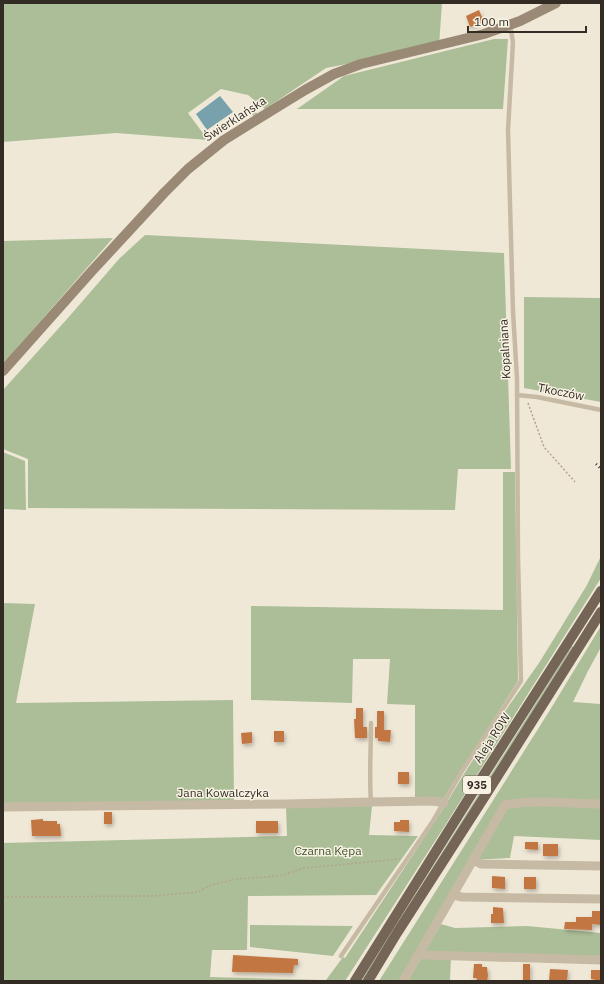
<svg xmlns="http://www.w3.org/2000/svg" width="604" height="984" font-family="'IBM Plex Sans',sans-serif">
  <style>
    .green { fill: #abbe98 }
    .water { fill: #77a1ac }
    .building { fill: #c27743; filter: url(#shadow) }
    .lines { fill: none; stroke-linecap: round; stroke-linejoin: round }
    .path { stroke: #b3a48e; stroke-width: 1.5; stroke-dasharray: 2 2; stroke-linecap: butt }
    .lane { stroke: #c7baa4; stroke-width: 4.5 }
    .street { stroke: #c7baa4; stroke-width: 9 }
    .secondary { stroke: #9a8975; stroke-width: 10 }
    .primary { stroke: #746557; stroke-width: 10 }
    .rail { stroke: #332c25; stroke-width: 2.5; stroke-dasharray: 1 3; stroke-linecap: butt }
    .labels { text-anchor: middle; stroke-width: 3; stroke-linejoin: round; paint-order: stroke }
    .shield { fill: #f8f2e3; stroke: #6e675e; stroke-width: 1 }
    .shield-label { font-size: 11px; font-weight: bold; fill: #332c25 }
    .street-label { font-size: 12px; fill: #332c25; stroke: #f8f2e3 }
    .park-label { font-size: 12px; fill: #3c502a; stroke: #f8f2e3 }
  </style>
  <defs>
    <filter id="shadow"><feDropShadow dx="1.5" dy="2.5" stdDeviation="2" flood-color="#0004"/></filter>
  </defs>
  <rect width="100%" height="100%" fill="#f0e8d7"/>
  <g class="green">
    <polygon points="3,3 442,3 439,46 326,68 265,109 248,95 221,89 188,113 208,140 116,133 3,142"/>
    <polygon points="494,39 508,39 503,109 297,109 344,76"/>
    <polygon points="145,235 504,253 511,469 458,469 455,510 28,508 28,459 3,449 3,390 67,319 119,259"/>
    <polygon points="113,238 3,364 3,241"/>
    <polygon points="524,297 601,298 601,402 524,388"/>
    <polygon points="3,452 25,461 26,510 3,509"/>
    <polygon points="503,472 515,472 518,681 443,799 415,798 415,705 387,704 390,659 353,659 352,703 251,700 251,606 503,610"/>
    <polygon points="601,556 601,578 446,824 345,981 3,981 3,843 287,836 286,807 372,806 369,835 418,836 376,895 248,896 247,950 212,950 210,977 326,980 343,957 345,958 441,812 467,769 510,704 539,663 587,585"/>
    <polygon points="3,603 35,604 16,703 233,700 234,801 3,803"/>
    <polygon points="601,626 601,647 588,671 573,702 601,704 601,840 514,836 510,858 473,860 400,981 379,981 550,710"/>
    <polygon points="572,646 574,647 363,981 361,981"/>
    <polygon points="441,924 455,928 527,926 601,933 601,956 451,956 450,981 408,981"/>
    <polygon points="250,925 353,926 333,956 250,947"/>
  </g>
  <polygon class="water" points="220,96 233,112 207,130 196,114"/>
  <g class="building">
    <polygon points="479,10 484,22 470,27 466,16"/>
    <polygon points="356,708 363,708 363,727 367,727 367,738 355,738 354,719 356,719"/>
    <polygon points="377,711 384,711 384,730 391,730 390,742 378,741 378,738 375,738 375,727 377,727"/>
    <rect x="274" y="731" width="10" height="11"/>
    <polygon points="252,732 252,743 242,744 241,733"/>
    <rect x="398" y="772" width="11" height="12"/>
    <rect x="104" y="812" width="8" height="12"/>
    <polygon points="43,819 43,821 57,821 57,824 60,824 61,836 32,836 31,820"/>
    <polygon points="400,820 409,820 409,832 394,831 394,822 400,822"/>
    <rect x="256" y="821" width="22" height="12"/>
    <polygon points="525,842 538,842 538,850 525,849"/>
    <rect x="543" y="844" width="15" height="12"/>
    <polygon points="492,876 505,877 505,889 492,888"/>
    <rect x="524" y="877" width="12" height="12"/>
    <polygon points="493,907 503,908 504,923 491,923 491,914 493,914"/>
    <polygon points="592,911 601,911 601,925 592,924 592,930 564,929 565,922 576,922 576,917 592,917"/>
    <polygon points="233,955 298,959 298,965 294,965 293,973 232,972"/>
    <polygon points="474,964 482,964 482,967 487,967 488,976 487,981 477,980 477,978 473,978"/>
    <rect x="523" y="964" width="7" height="17"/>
    <polygon points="550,969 568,970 567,981 549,981"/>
    <polygon points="591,970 601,970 601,981 591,979"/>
  </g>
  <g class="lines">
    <g class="path">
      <polyline points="528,403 544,447 575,482"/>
      <polyline points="3,897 153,896 198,892 211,885 236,879 279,876 305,868 400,859"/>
    </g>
    <g class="lane">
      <polyline points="252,110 258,119"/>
      <polyline points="517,395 537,397 601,410"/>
      <path d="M371,723C371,749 369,776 371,802"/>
      <polyline points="341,956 433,821 462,771 521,681 518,556 517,378 513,312 508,130 513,42 510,25"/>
    </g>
    <g class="street">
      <polyline points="3,807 286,804 371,802 434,801 444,803"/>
      <polyline points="473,860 481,864 601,866"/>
      <polyline points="453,895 462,897 601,899"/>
      <polyline points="419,954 426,955 601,960"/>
      <path d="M403,981L505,805C533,799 572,804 601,804"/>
    </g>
    <polyline class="secondary" points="3,371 91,272 164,193 188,169 224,140 305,90 334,74 361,64 484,34 520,21 556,3"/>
    <g class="primary">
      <polyline points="355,981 476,787 601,591"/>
      <polyline points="368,981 397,933 485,796 601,612"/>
    </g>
    <polyline class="rail" points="596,464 601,469"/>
  </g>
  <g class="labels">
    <rect class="shield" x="463" y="776" width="28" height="18" rx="3"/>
    <g class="shield-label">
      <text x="477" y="789">935</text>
    </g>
    <g class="street-label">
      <text transform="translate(235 119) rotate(-33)" y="4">Świerklańska</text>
      <text transform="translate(505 349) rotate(-93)" y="4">Kopalniana</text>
      <text transform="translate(561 392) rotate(11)" y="4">Tkoczów</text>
      <text transform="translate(492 738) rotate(-57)" y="4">Aleja ROW</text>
      <text x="223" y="797">Jana Kowalczyka</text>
    </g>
    <g class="park-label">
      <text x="328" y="855">Czarna Kępa</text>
    </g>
  </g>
  <rect width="604" height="984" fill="none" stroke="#332c25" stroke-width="8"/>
  <path d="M468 26v6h118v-6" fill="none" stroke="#332c25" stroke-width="2"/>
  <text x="474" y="26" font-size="12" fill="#332c25" stroke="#f8f2e3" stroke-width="3" paint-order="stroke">100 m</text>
</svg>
